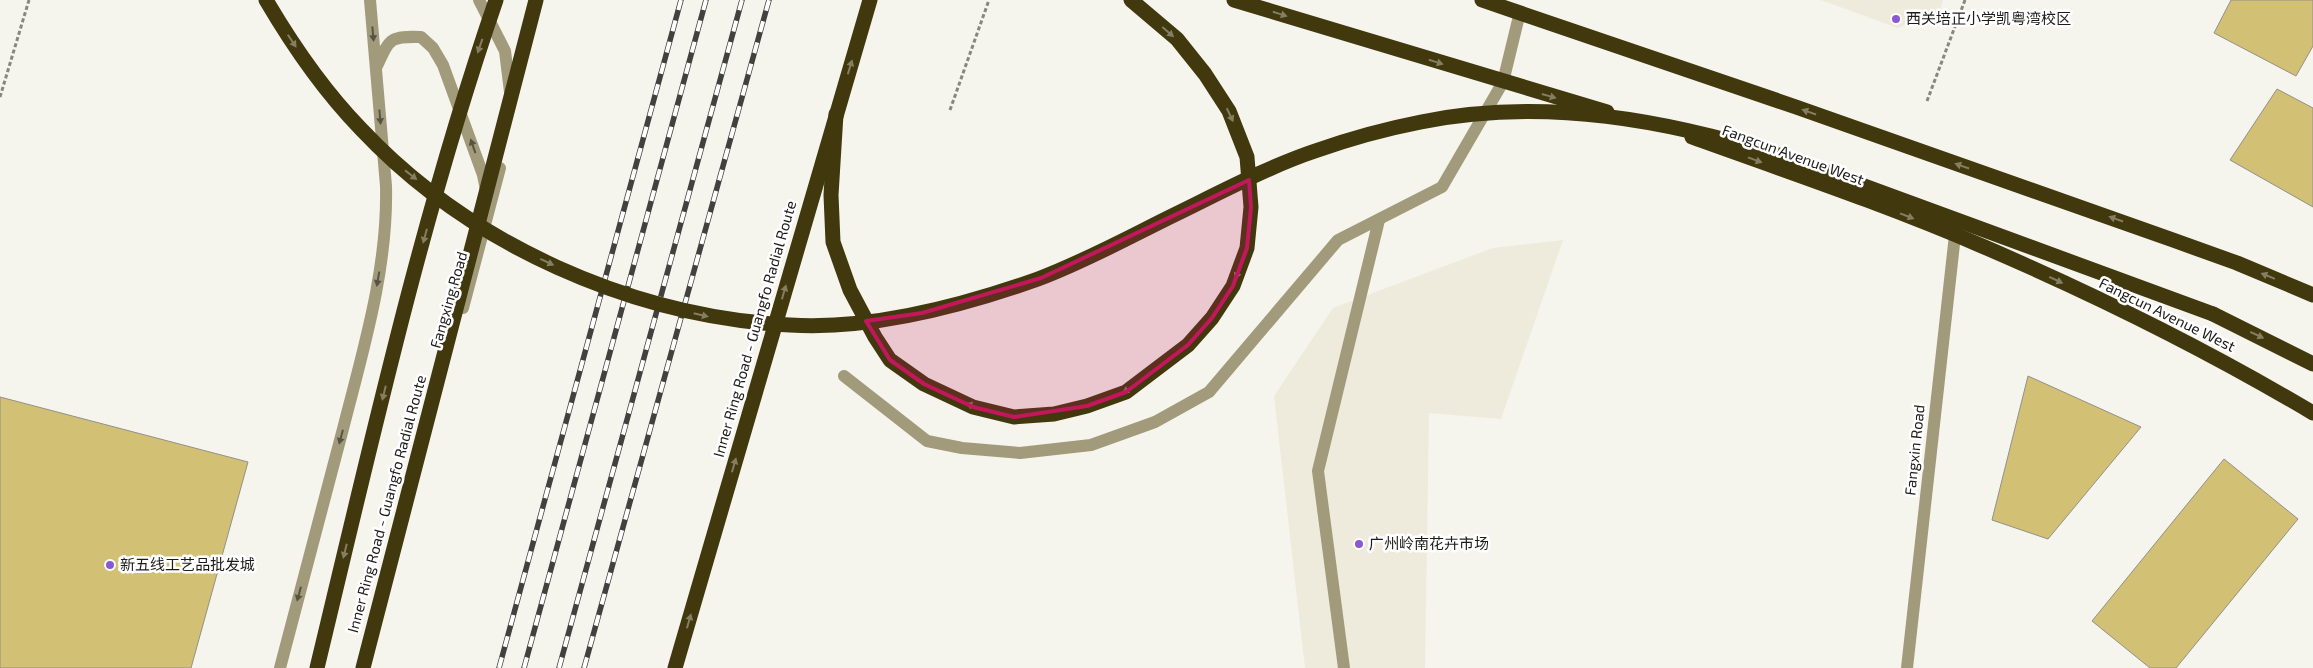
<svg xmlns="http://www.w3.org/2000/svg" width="2313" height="668" font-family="'Exo 2','Noto Sans SC',sans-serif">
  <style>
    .built { fill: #eeebdc }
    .building { fill: #d2c074; stroke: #92908a }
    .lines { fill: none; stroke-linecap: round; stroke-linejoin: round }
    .path { stroke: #878682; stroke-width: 3; stroke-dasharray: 4 2.5; stroke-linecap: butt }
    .minor { stroke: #a19a7b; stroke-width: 12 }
    .highway { stroke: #41380e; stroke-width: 15 }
    .rail-casing { stroke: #42413e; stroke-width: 5.5 }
    .rail { stroke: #fff; stroke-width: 4; stroke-dasharray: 11; stroke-linecap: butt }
    .highway-bridge { stroke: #41380e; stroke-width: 15 }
    .oneway { fill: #847e62 }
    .oneway2 { fill: #585445 }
    .marked { fill: #c2185b; fill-opacity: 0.2; stroke: #c2185b; stroke-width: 4; stroke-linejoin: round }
    .poi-dot { fill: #8c58d1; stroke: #fff; stroke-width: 2 }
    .labels { text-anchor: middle; stroke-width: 5; stroke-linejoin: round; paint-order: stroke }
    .poi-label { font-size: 15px; fill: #1c1b19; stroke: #fff; text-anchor: start }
    .street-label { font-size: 15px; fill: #1c1b19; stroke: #fff }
  </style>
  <rect width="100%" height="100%" fill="#f5f4ed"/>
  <g class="built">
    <polygon points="1821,0 1943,0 1940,11 1898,28"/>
    <polygon points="1563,240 1501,419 1429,413 1425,668 1305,668 1274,396 1333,308 1493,248"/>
  </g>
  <g class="building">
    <polygon points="2231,0 2313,0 2313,46 2296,76 2214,33"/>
    <polygon points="2277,89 2313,108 2313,207 2230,160"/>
    <polygon points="2028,376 2141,427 2048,539 1992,520"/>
    <polygon points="0,397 248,462 191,668 0,668"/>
    <polygon points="2224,459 2298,519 2176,668 2150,668 2092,621"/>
  </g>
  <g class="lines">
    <g class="path">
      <polyline points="0,97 29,0"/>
      <polyline points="1927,101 1965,0"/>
      <polyline points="950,110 989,0"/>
    </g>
    <g class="minor">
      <polyline points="479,0 505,51 510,92"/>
      <path d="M377,66C390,38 390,36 421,37L433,48L443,65L483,175L486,190"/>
      <polyline points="463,308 500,168"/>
      <polyline points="844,376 927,441 962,448 1020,453 1091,445 1155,422 1209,392 1338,240 1442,187 1503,82 1520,12"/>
      <path d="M280,668C301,587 322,506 344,425C364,347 388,267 386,186L370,0"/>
      <polyline points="1344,668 1318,471 1379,220"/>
      <polyline points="1907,668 1955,235"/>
    </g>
    <g class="highway">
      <polyline points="1234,0 1607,112"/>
      <polyline points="1482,0 1796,107 2173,240 2237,263 2313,295"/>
      <polyline points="836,114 831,195 833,242 850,290 875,337 890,360 924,384 973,407 1014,417 1054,414 1087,406 1126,392 1188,345 1212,318 1233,286 1247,248 1251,207 1247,157 1229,111 1205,74 1177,39 1131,0"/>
      <path d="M1692,137C1789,172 1887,205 1982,246C2096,295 2207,350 2313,413"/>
      <polyline points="2213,314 2313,364"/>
      <polyline points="675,668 870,0"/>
    </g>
    <g class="rail-casing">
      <g id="rail">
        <polyline points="499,668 681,0"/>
        <polyline points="524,668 706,0"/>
        <polyline points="559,668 742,0"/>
        <polyline points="584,668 769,0"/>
      </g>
    </g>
    <use href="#rail" class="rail"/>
    <g class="highway-bridge">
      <path d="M266,0C293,46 324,91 361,129C470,245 633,317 790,325C871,330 962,306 1038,279C1086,261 1131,236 1176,214C1219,193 1270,166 1315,151C1349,139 1385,129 1421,122C1545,97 1669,120 1788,158L2213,314"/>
      <path d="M317,668C371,444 421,218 496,0"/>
      <polyline points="363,668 536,0"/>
    </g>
  </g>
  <defs><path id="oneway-solid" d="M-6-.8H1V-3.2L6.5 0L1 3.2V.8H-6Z" transform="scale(1.25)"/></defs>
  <g class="oneway">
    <use href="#oneway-solid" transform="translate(1280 14) rotate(17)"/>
    <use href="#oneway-solid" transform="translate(1168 32) rotate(41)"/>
    <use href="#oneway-solid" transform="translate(292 41) rotate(56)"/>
    <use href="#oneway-solid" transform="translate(480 46) rotate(109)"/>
    <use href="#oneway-solid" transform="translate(1436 62) rotate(17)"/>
    <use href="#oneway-solid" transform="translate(850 67) rotate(-73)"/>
    <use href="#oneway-solid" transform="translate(1549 96) rotate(16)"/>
    <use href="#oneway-solid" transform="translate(1809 112) rotate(-161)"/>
    <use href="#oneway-solid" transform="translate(1230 115) rotate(65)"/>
    <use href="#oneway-solid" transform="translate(1755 160) rotate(20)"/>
    <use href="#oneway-solid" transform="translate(1962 166) rotate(-161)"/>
    <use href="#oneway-solid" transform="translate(411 175) rotate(38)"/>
    <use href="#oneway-solid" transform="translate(1907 216) rotate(21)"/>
    <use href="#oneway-solid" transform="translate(2116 219) rotate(-161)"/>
    <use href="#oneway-solid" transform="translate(425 236) rotate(105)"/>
    <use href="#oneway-solid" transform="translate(547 262) rotate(25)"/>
    <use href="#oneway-solid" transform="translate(1238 272) rotate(110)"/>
    <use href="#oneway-solid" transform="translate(2268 276) rotate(-158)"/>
    <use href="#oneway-solid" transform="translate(2056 280) rotate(25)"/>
    <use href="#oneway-solid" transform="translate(784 292) rotate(-74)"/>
    <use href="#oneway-solid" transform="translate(701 315) rotate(13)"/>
    <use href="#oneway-solid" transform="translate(2257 335) rotate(25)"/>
    <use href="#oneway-solid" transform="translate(1129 389) rotate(149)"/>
    <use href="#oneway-solid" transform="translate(384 393) rotate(104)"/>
    <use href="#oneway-solid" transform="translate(973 406) rotate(-160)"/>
    <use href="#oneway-solid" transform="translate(734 465) rotate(-74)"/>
    <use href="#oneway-solid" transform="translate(345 551) rotate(104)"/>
    <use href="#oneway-solid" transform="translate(689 621) rotate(-74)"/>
  </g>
  <g class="oneway2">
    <use href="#oneway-solid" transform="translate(373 34) rotate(85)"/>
    <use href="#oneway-solid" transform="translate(380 117) rotate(85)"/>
    <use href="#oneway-solid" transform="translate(473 146) rotate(-109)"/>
    <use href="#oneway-solid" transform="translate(378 279) rotate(100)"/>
    <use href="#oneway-solid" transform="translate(341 437) rotate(105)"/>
    <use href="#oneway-solid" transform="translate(299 594) rotate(105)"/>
  </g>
  <path class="marked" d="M1249,180L1251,207L1247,248L1233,286L1212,318L1188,345L1126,392L1087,406L1014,417L973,407L924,384L890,360L866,321L922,313L1041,278Z"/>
  <g class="poi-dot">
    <circle cx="1896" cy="19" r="5"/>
    <circle cx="1359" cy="544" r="5"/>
    <circle cx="110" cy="565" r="5"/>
  </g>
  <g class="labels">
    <g class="poi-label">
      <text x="1906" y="24">西关培正小学凯粤湾校区</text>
      <text x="1369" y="549">广州岭南花卉市场</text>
      <text x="120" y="570">新五线工艺品批发城</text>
    </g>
    <g class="street-label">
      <text transform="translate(1793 155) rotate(20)" y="5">Fangcun Avenue West</text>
      <text transform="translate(449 300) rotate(-74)" y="5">Fangxing Road</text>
      <text transform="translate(2167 315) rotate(26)" y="5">Fangcun Avenue West</text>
      <text transform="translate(755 329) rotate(-74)" y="5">Inner Ring Road - Guangfo Radial Route</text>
      <text transform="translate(1915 450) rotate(-84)" y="5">Fangxin Road</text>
      <text transform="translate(387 504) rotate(-75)" y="5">Inner Ring Road - Guangfo Radial Route</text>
    </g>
  </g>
</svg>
